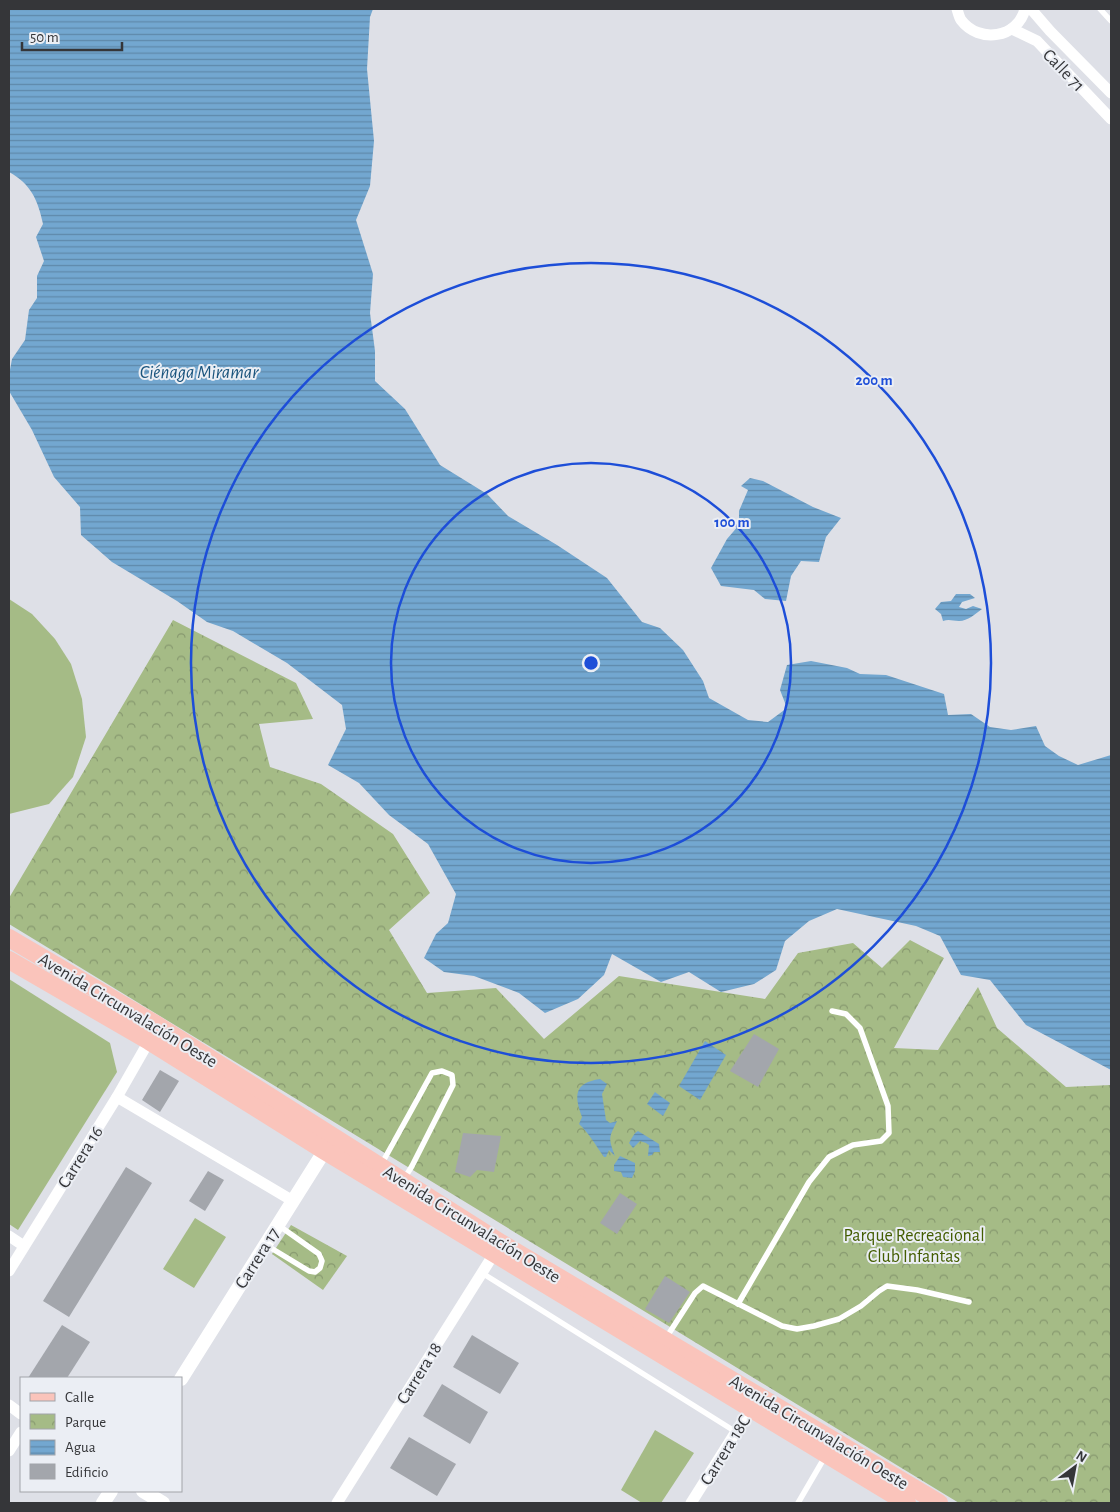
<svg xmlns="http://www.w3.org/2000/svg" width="1120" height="1512" font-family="'Alegreya Sans',sans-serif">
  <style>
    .grass { fill: #a5bb86 }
    .park { fill: url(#park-crowns) }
    .water { fill: url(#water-rules) }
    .building { fill: #a3a6ac }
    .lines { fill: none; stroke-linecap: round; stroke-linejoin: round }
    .service { stroke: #fff; stroke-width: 5.5 }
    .minor { stroke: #fff; stroke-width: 11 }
    .tertiary { stroke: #fff; stroke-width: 14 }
    .primary { stroke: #fac4bb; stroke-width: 18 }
    .ring { fill: none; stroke: #1d4ed8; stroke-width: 2.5 }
    .labels { text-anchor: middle; stroke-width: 4; stroke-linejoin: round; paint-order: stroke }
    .street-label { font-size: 18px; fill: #353639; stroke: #ebeef4 }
    .park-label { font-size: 18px; fill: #435d01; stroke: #ebeef4 }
    .water-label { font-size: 19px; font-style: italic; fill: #1a547d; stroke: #ebeef4 }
    .centre { fill: #1d4ed8; stroke: #ebeef4; stroke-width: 2.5 }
    .ring-label { font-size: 15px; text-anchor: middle; font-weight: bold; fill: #1d4ed8; stroke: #ebeef4; stroke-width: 4; stroke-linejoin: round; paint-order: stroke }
  </style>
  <defs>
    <pattern id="park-crowns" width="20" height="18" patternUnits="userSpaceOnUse" patternTransform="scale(1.25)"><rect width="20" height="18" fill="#a5bb86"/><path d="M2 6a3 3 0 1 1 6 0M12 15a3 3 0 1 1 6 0" fill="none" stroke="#87996f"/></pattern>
    <pattern id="water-rules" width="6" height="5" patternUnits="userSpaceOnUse" patternTransform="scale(1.25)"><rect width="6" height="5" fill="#73a7d0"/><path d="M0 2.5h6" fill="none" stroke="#5f89aa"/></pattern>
  </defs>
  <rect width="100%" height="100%" fill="#dee0e7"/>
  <g class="grass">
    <polygon points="9,599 32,614 55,639 71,664 82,699 86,737 73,777 49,804 9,814"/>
    <polygon points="9,979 110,1043 117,1072 18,1230 9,1224"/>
    <polygon points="195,1218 226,1237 194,1288 163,1269"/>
    <polygon points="655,1430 694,1453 661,1503 642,1503 621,1490"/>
  </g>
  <g class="park">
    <polygon points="173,620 296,683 313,719 259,724 270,767 321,784 393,834 430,893 389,930 427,993 496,988 544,1039 619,976 765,999 798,953 853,943 882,968 910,940 944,958 894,1048 938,1050 978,987 997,1028 1066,1087 1111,1085 1111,1503 959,1503 9,924 9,898"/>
    <polygon points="291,1225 347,1256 323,1290 272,1254"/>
  </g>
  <g class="water">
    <path d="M9,9H373L370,17L367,69L374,141L370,186L356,220L373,274L370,313L375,351V381L405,409L440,465L487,494L508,516L557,545L607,578L642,622L660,628L683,650L703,681L709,698L748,720L768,722L787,708L780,690L787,665L811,661L847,668L860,674L886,675L944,694L948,715L971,714L990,727L1011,730L1036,726L1045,746L1059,756L1078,765L1111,755V1070L1026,1025L990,980L961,975L940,936L916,926L837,909L809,921L785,941L776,970L754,984L721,992L689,972L661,982L612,954L604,975L578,999L545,1013L519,993L474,976L444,972L424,958L436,934L448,923L456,894L428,844L389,815L359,783L328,765L346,729L342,705L287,663L233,631L207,622L177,601L112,562L81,535L80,507L54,477L32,430L9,391V375L12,359L25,340L29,310L37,298V276L44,261L36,237L43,224C38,200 31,184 9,172Z"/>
    <polygon points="750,478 763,481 813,507 841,518 826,537 819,562 801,561 791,576 786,601 765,599 754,590 721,586 711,568 727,539 739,525 739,511 748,490 741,486"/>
    <path d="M956,594H970L975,598L962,602L959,607L966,609L973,606L982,609C975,614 968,621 959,621C953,621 949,619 943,621L941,614L935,609L941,602L951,601Z"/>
    <polygon points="705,1041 726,1055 700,1100 679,1086"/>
    <path d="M600,1079L607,1084L602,1094L606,1120L610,1123L617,1121C609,1138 608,1137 615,1156L609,1150L606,1157H604C596,1146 589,1133 579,1124L582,1117C574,1095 574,1083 600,1079Z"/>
    <polygon points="655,1092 670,1103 663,1116 647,1104"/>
    <path d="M638,1131L659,1144L660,1152H654L652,1155L648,1156L649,1145L646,1143L640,1141L633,1148L629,1143C632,1138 634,1133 638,1131Z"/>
    <polygon points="620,1156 635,1163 635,1171 632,1178 623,1177 621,1172 614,1171 614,1165"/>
  </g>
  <g class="building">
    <polygon points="754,1034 779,1049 758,1087 730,1071"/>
    <polygon points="160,1070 179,1081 160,1112 142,1100"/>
    <polygon points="463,1133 501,1136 494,1172 477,1170 470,1177 455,1172"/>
    <polygon points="126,1167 152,1183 69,1317 43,1301"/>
    <polygon points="208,1171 224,1180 205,1211 189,1201"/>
    <polygon points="620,1193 637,1204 617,1234 600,1223"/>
    <polygon points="665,1276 690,1292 669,1323 645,1309"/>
    <polygon points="62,1325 90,1342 67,1378 28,1378"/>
    <polygon points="472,1335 519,1363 500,1394 453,1367"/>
    <polygon points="442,1384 488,1412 470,1444 423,1416"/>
    <polygon points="409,1437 456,1464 437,1496 390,1468"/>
  </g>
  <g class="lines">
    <g class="service">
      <polyline points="1100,9 1111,21"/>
      <polyline points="381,1165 432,1073 442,1071 452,1075 453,1085 412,1166 404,1179"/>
      <polyline points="266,1245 309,1271 315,1272 320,1268 322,1261 319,1254 278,1225"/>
      <polyline points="482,1273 736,1432"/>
      <polyline points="738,1304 809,1182 829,1157 853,1145 881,1141 889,1133 888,1106 860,1028 846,1014 832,1011"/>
      <polyline points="666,1338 695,1293 703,1286 782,1326 797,1329 814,1326 839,1319 861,1306 879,1291 887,1286 917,1290 969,1302"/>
      <polyline points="798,1503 826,1455"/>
    </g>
    <g class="minor">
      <path d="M957,9C958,12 959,17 961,20C979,44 1018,38 1025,9"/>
      <polyline points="1031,9 1050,31 1111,93"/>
      <polyline points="1012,29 1037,41 1111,119"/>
      <polyline points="117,1097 293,1201"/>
      <polyline points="9,1236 24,1246"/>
      <polyline points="9,1271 117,1097 149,1041"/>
      <polyline points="9,1405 21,1414"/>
      <polyline points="9,1451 21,1432"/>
      <polyline points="337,1503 497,1249"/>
      <polyline points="691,1503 754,1403"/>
    </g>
    <g class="tertiary">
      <polyline points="181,1379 330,1142"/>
      <polyline points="143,1491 163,1503"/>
      <polyline points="103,1503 111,1491"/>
    </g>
    <g class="primary">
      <polyline points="9,938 157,1025 501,1243 939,1503"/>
      <polyline points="9,960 149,1041 325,1151 907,1503"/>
    </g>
  </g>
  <g class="ring">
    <circle cx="591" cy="663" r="200"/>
    <circle cx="591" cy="663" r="400"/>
  </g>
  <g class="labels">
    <g class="street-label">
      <text transform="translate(1064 70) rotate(46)" y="6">Calle 71</text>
      <text transform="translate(128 1010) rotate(31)" y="6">Avenida Circunvalación Oeste</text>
      <text transform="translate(80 1157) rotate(-58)" y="6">Carrera 16</text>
      <text transform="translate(472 1224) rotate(32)" y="6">Avenida Circunvalación Oeste</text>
      <text transform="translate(257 1258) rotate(-58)" y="6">Carrera 17</text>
      <text transform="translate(419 1373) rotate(-58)" y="6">Carrera 18</text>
      <text transform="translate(819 1432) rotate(31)" y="6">Avenida Circunvalación Oeste</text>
      <text transform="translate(725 1450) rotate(-58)" y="6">Carrera 18C</text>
    </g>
    <g class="park-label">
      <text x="914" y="1241">Parque Recreacional<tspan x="914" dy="21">Club Infantas</tspan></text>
    </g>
    <g class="water-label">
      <text x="199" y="378">Ciénaga Miramar</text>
    </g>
  </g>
  <circle cx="591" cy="663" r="8" class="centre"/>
  <g class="ring-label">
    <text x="874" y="385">200 m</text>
    <text x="732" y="527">100 m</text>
  </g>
  <rect width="1120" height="1512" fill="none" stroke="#353639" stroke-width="20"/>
  <rect x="20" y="1377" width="162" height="115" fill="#ebeef4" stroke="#a2a4a9"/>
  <rect x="30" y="1393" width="25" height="8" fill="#fac4bb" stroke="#a2a4a9"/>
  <text x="65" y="1402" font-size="15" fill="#353639">Calle</text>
  <rect x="30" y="1414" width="25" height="15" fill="url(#park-crowns)" stroke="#a2a4a9"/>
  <text x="65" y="1427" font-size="15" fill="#353639">Parque</text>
  <rect x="30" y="1440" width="25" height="15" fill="url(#water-rules)" stroke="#a2a4a9"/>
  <text x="65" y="1452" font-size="15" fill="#353639">Agua</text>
  <rect x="30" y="1464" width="25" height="15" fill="#a3a6ac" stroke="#a2a4a9"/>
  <text x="65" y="1477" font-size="15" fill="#353639">Edificio</text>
  <g transform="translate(1075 1467) rotate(32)" stroke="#ebeef4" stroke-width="4" paint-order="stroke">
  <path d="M0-4L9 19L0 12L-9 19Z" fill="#353639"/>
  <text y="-8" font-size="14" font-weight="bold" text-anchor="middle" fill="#353639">N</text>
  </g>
  <path d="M22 42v8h100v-8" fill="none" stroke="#353639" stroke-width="2.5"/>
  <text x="30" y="42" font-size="15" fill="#353639" stroke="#ebeef4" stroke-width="4" paint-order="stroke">50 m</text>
</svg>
